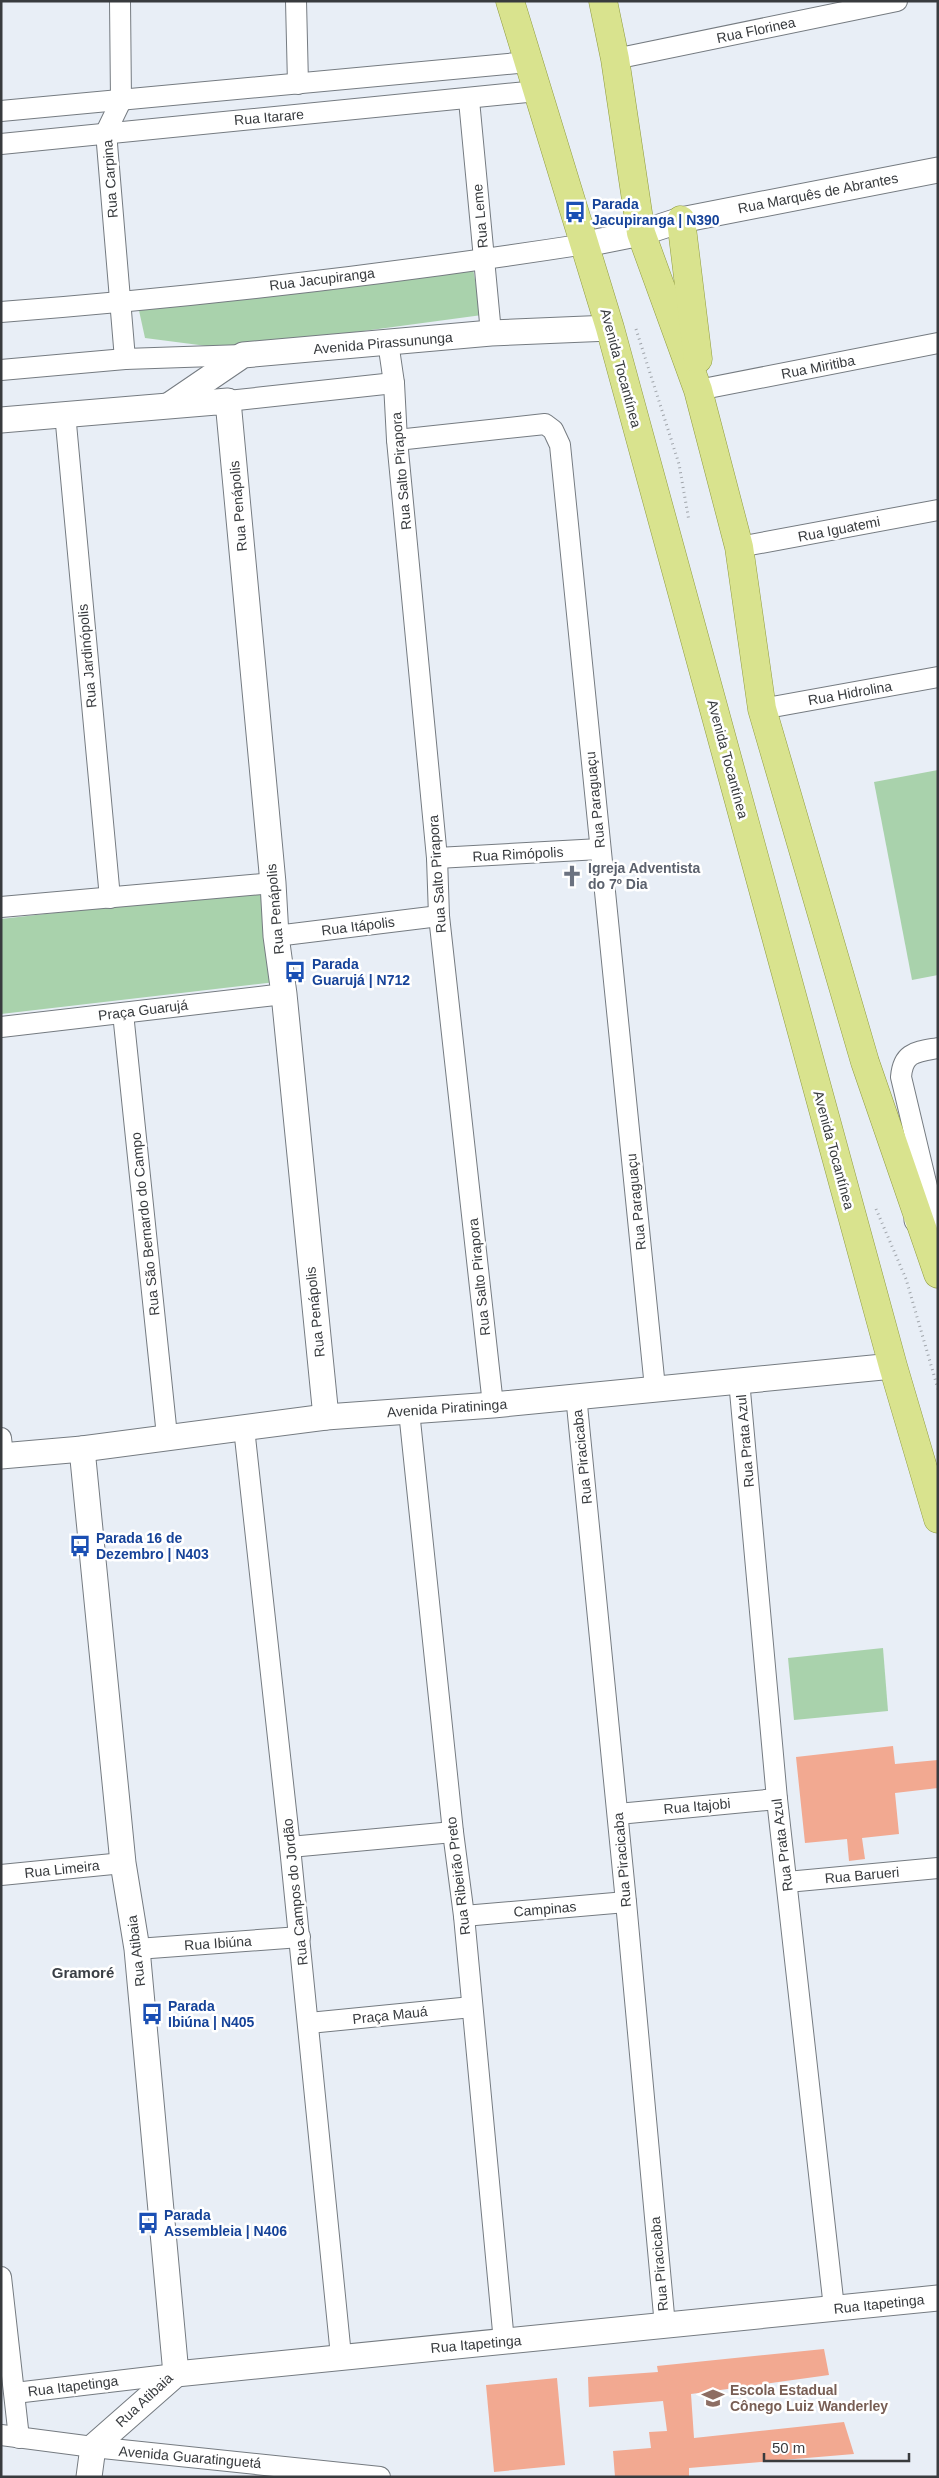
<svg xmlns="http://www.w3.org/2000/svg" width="939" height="2478" font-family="Arial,sans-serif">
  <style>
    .green { fill: #a9d2ac }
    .building { fill: #f2a991 }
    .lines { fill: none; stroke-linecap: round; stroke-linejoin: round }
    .minor-casing { stroke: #757b81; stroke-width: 22 }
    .tertiary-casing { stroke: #757b81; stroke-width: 27 }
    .primary-casing { stroke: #909c41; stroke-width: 29 }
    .path { stroke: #a0a5ab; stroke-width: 3; stroke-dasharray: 1 4; stroke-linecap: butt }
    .minor { stroke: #fff; stroke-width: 20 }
    .tertiary { stroke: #fff; stroke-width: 25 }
    .primary { stroke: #d9e38e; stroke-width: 28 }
    .labels { text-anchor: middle; stroke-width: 5; stroke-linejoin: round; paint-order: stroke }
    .street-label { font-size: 14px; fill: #383b3e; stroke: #fff }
    .transit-label { font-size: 14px; font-weight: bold; fill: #164399; stroke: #fff; text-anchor: start }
    .worship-label { font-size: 14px; font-weight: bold; fill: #5b616d; stroke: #fff; text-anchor: start }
    .education-label { font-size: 14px; font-weight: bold; fill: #785e54; stroke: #fff; text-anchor: start }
    .neighbourhood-label { font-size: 15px; font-weight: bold; fill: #3a3f45; stroke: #fff }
  </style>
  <rect width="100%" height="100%" fill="#e8eef6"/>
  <g class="green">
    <polygon points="473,269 482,315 230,349 145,338 138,306"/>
    <polygon points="938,770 938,975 912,980 874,782"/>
    <polygon points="265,889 276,982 1,1014 1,919"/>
    <polygon points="883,1648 888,1711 794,1720 788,1658"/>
  </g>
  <g class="building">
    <polygon points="893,1746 895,1764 938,1760 938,1788 895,1793 899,1834 862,1838 865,1859 849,1861 847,1839 805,1843 796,1757"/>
    <polygon points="824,2349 829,2375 691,2394 694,2438 844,2422 854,2454 689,2468 689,2476 615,2477 613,2451 651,2448 649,2432 667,2431 663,2401 589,2407 588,2377 658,2372 657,2366"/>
    <polygon points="557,2378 565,2465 494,2472 486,2385"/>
  </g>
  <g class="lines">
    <g class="minor-casing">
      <g id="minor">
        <polyline points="120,1 121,101 106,132 125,359"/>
        <polyline points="296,1 298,84"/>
        <polyline points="615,59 897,1"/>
        <polyline points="469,100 491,333"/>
        <polyline points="1,111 528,62"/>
        <polyline points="1,144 537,91"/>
        <path d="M1,312C197,297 392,274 586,244"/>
        <polyline points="388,342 394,383 397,440 437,858 439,916 493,1405"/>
        <polyline points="1,370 125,359 243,355"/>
        <polyline points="698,390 938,343"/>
        <polyline points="228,401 394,383"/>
        <polyline points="65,413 110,898"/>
        <polyline points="397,440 545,424 553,430 560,445 655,1388"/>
        <polyline points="739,547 938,510"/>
        <polyline points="762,709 938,677"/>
        <polyline points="437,858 600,849"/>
        <polyline points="1,907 273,883"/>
        <polyline points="276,936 439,916"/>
        <polyline points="123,1013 167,1436"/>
        <polyline points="1,1027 284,994"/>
        <path d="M934,1216L901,1077C903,1052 916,1052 938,1048"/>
        <polyline points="739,1380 777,1799 834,2308"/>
        <polyline points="576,1395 626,1902 665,2326"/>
        <polyline points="409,1411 453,1832 464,1916 504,2342"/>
        <polyline points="244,1428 290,1847 341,2356"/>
        <polyline points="1,1438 3,1455"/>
        <polyline points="618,1814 777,1799"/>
        <polyline points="290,1847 453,1832"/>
        <polyline points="1,1875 123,1863"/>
        <polyline points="787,1882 938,1868"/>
        <polyline points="464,1916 626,1902"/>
        <polyline points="137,1949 300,1937"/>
        <polyline points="309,2023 472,2007"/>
        <polyline points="1,2277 19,2438"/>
        <polyline points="15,2393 176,2374"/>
        <polyline points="1,2435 93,2447 380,2477"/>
      </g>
    </g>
    <g class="tertiary-casing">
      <g id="tertiary">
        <polyline points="586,244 641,233 681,220 938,170"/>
        <polyline points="171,404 243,355 491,333 610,328"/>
        <polyline points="1,420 228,401 273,883 276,936 284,994 326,1417"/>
        <polyline points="917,1220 938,1216"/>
        <polyline points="82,1449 123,1863 137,1949 176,2374"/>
        <polyline points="1,1456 82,1449 326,1417 493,1405 893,1366"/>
        <polyline points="176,2374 938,2298"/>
        <polyline points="89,2477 93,2447 176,2374"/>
      </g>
    </g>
    <g class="primary-casing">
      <g id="primary">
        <polyline points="510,1 610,328 893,1366 938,1519"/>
        <polyline points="603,1 615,59 641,233 698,390 739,547 762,709 865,1062 938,1274"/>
        <polyline points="681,220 698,359"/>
      </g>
    </g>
    <g class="path">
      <polyline points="636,329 679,464 689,521"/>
      <polyline points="876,1209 906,1279 938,1389"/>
    </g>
    <use href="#minor" class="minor"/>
    <use href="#tertiary" class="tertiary"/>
    <use href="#primary" class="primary"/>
  </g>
  <defs>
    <g id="bus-bare" transform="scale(1.725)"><path d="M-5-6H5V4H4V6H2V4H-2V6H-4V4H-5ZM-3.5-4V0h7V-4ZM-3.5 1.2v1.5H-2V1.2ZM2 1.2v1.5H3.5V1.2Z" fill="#1a4fb4" stroke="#fff" stroke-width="2.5" paint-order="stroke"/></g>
    <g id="church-bare" transform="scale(1.725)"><path d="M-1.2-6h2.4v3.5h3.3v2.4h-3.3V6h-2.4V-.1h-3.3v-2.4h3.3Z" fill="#6b7280" stroke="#fff" stroke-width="2.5" paint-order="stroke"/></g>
    <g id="school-bare" transform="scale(1.725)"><path d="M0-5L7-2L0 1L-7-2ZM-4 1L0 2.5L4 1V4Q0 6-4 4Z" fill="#8d6e63" stroke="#fff" stroke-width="2.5" paint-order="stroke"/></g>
  </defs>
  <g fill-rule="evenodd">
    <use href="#bus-bare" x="575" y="212"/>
    <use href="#church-bare" x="572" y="876"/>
    <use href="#bus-bare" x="295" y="972"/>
    <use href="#bus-bare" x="80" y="1546"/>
    <use href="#bus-bare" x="152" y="2014"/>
    <use href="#bus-bare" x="148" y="2223"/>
    <use href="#school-bare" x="713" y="2398"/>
  </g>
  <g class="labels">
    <g class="street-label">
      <text transform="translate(756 30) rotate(-12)" y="5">Rua Florinea</text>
      <text transform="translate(269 117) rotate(-5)" y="5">Rua Itarare</text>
      <text transform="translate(110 179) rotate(-94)" y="5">Rua Carpina</text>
      <text transform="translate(818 193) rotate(-11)" y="5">Rua Marquês de Abrantes</text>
      <text transform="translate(480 216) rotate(-95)" y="5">Rua Leme</text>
      <text transform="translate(322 279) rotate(-7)" y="5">Rua Jacupiranga</text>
      <text transform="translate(383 343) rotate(-5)" y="5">Avenida Pirassununga</text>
      <text transform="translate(818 367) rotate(-11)" y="5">Rua Miritiba</text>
      <text transform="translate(621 368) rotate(75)" y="5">Avenida Tocantínea</text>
      <text transform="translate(401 471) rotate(-95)" y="5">Rua Salto Pirapora</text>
      <text transform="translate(238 506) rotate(-95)" y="5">Rua Penápolis</text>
      <text transform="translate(839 529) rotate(-11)" y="5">Rua Iguatemi</text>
      <text transform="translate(87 656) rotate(-95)" y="5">Rua Jardinópolis</text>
      <text transform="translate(850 693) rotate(-10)" y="5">Rua Hidrolina</text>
      <text transform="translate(728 759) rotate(75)" y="5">Avenida Tocantínea</text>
      <text transform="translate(595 800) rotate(-96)" y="5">Rua Paraguaçu</text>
      <text transform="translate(518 854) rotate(-3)" y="5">Rua Rimópolis</text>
      <text transform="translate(437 874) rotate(-94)" y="5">Rua Salto Pirapora</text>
      <text transform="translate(275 909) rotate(-95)" y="5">Rua Penápolis</text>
      <text transform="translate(358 926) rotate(-7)" y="5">Rua Itápolis</text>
      <text transform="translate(143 1010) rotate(-7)" y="5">Praça Guarujá</text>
      <text transform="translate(834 1150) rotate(75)" y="5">Avenida Tocantínea</text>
      <text transform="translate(636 1202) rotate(-96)" y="5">Rua Paraguaçu</text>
      <text transform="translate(145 1224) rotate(-96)" y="5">Rua São Bernardo do Campo</text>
      <text transform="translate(479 1277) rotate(-96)" y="5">Rua Salto Pirapora</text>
      <text transform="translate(315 1312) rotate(-96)" y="5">Rua Penápolis</text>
      <text transform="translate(447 1408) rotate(-4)" y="5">Avenida Piratininga</text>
      <text transform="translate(745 1441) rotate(-95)" y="5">Rua Prata Azul</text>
      <text transform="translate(582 1457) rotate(-96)" y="5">Rua Piracicaba</text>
      <text transform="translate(697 1806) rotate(-5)" y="5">Rua Itajobi</text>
      <text transform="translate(782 1845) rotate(-97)" y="5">Rua Prata Azul</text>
      <text transform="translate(622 1860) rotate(-95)" y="5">Rua Piracicaba</text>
      <text transform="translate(62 1869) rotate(-6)" y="5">Rua Limeira</text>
      <text transform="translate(862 1875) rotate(-5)" y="5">Rua Barueri</text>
      <text transform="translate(458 1876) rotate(-97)" y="5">Rua Ribeirão Preto</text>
      <text transform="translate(295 1892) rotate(-96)" y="5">Rua Campos do Jordão</text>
      <text transform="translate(545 1909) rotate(-5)" y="5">Campinas</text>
      <text transform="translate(218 1943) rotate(-4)" y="5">Rua Ibiúna</text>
      <text transform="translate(136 1951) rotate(-97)" y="5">Rua Atibaia</text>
      <text transform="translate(390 2015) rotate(-6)" y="5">Praça Mauá</text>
      <text transform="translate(659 2264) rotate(-95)" y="5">Rua Piracicaba</text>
      <text transform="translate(879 2304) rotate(-6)" y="5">Rua Itapetinga</text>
      <text transform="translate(476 2344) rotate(-5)" y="5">Rua Itapetinga</text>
      <text transform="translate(73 2386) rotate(-7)" y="5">Rua Itapetinga</text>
      <text transform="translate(144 2400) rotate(-43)" y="5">Rua Atibaia</text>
      <text transform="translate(190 2457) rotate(5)" y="5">Avenida Guaratinguetá</text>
    </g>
    <g class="transit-label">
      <text x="592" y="209">Parada<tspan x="592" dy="16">Jacupiranga | N390</tspan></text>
      <text x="312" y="969">Parada<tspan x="312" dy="16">Guarujá | N712</tspan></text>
      <text x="96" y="1543">Parada 16 de<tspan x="96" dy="16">Dezembro | N403</tspan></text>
      <text x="168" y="2011">Parada<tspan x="168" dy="16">Ibiúna | N405</tspan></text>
      <text x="164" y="2220">Parada<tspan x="164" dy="16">Assembleia | N406</tspan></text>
    </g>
    <g class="worship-label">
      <text x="588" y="873">Igreja Adventista<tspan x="588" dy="16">do 7º Dia</tspan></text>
    </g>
    <g class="education-label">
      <text x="730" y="2395">Escola Estadual<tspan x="730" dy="16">Cônego Luiz Wanderley</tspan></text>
    </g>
    <g class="neighbourhood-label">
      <text x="83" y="1978">Gramoré</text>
    </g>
  </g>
  <rect width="939" height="2478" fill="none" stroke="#383b3e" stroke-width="5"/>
  <path d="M764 2453v8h145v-8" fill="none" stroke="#383b3e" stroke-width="2.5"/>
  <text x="772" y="2453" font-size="15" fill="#383b3e" stroke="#ffffff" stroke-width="4" paint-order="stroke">50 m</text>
</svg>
